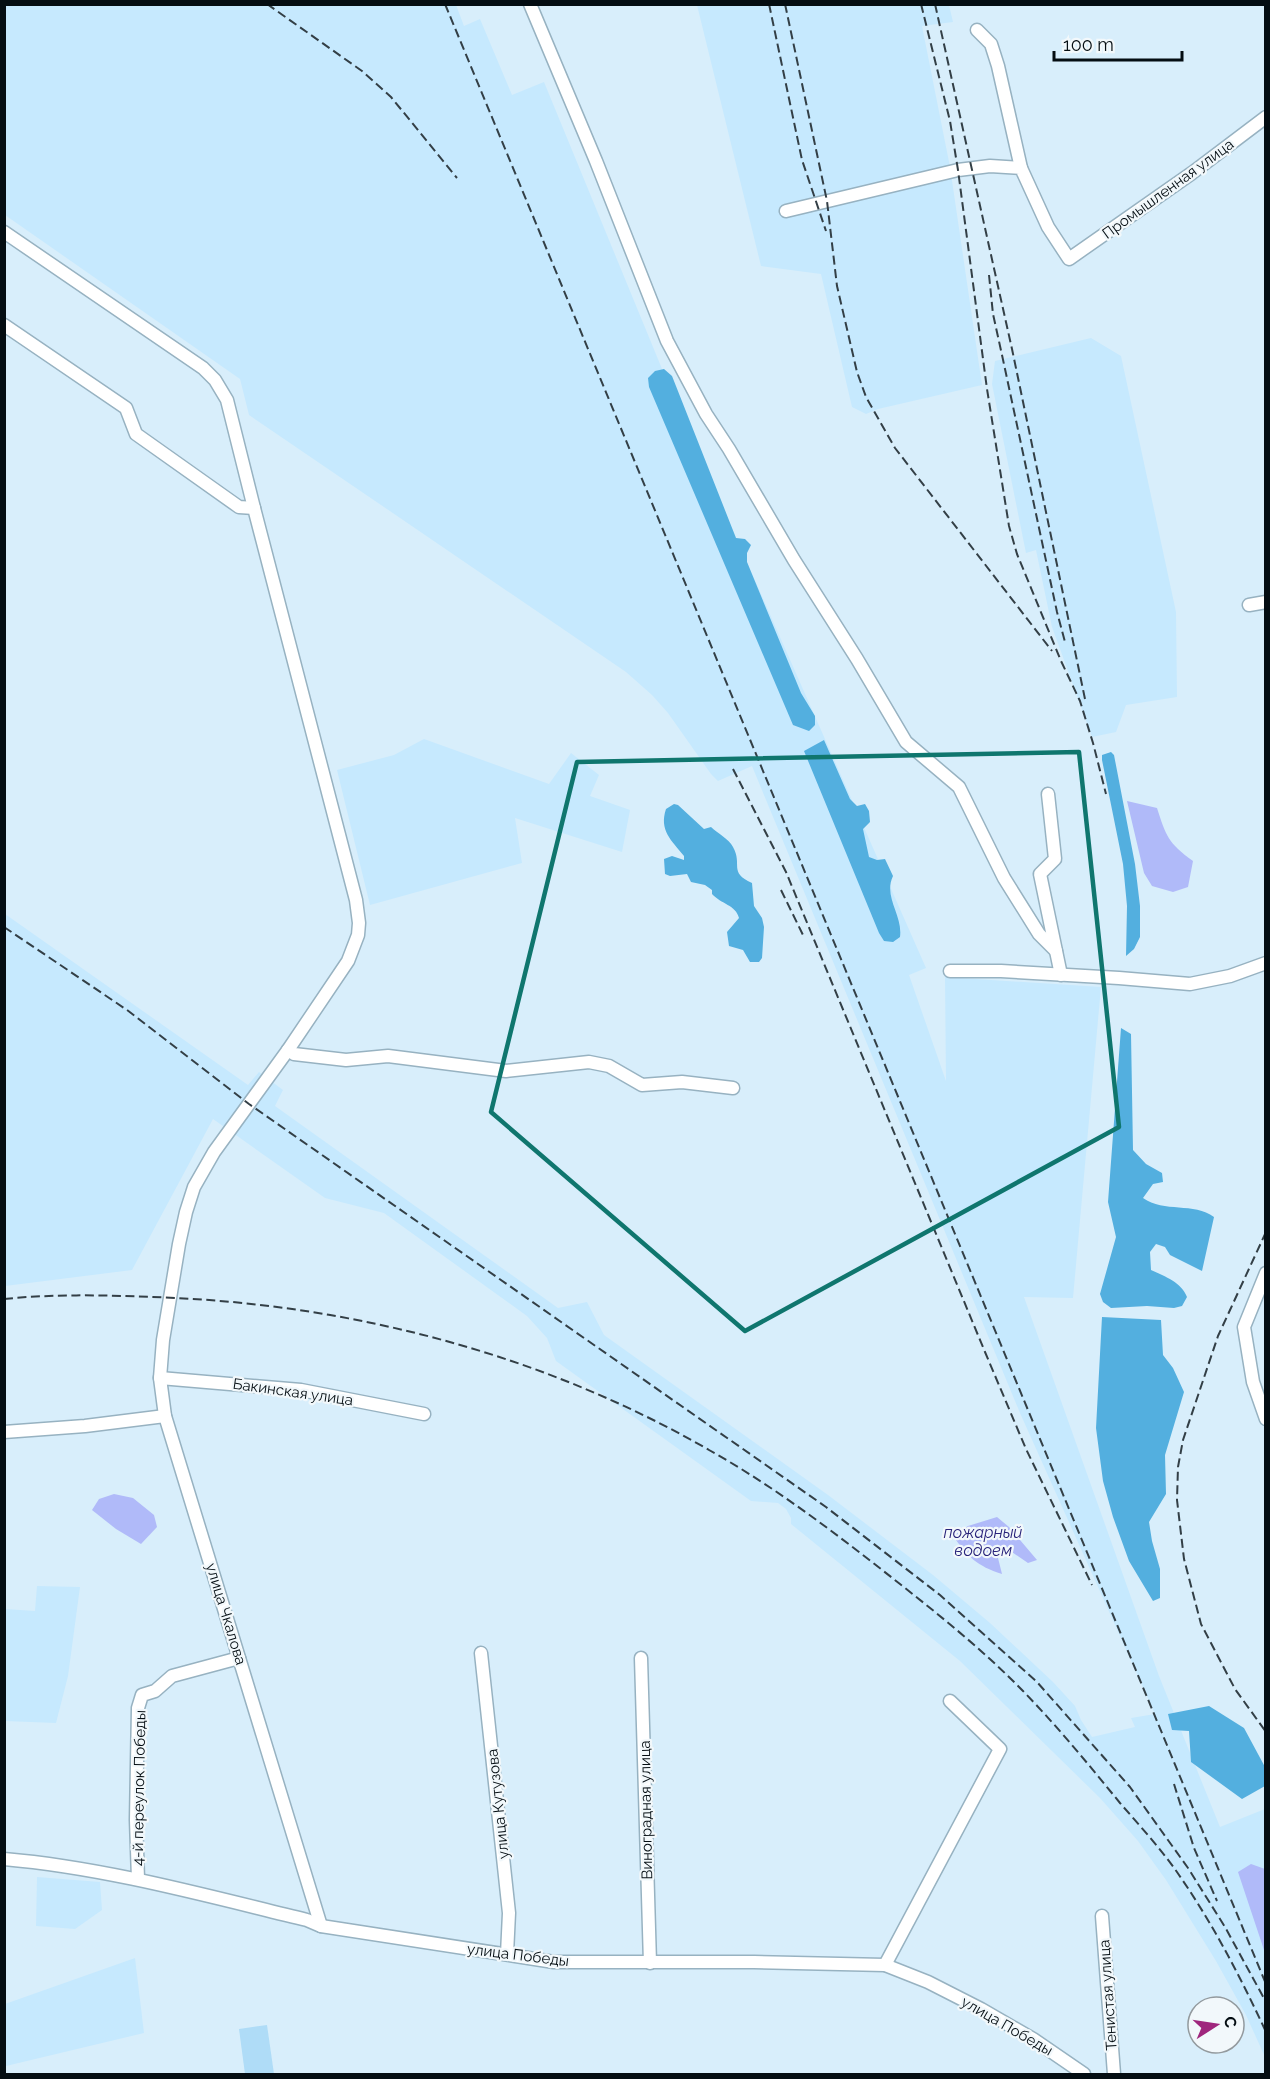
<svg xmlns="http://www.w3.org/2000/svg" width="1270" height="2079" font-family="Raleway,sans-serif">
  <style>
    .built { fill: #c6e9fe }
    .green { fill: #afdcf7 }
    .forest { fill: #53afdf }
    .water { fill: #b0baf9 }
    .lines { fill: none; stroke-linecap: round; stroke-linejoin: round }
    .minor-casing { stroke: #97b2c1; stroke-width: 15 }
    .minor { stroke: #fff; stroke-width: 12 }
    .rail { stroke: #333f46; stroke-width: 2; stroke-dasharray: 9 4.5; stroke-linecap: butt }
    .marked { fill: none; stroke: #0f766e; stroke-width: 4.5; stroke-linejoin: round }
    .labels { text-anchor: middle; stroke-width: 4.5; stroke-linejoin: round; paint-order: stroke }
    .street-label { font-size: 15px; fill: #040d12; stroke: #f2f8fb }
    .water-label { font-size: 16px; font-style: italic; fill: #28237a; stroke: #f2f8fb }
  </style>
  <rect width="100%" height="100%" fill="#d8eefb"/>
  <g class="built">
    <polygon points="5,5 456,5 464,26 480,19 512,95 544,82 667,381 926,968 909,975 946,1081 945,977 1101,987 1073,1298 1024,1297 1159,1676 1220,1827 1265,1809 1265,2057 1246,2015 1216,1961 1166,1880 1138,1841 1100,1798 960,1661 791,1524 791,1518 786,1509 778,1503 751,1501 556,1361 547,1338 527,1316 384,1213 325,1198 213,1119 132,1270 5,1286 5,914 248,1085 259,1072 283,1090 275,1106 558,1308 587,1302 604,1335 828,1495 933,1575 990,1623 1053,1682 1075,1706 1081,1720 1092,1737 1135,1727 1131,1718 1155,1714 1020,1413 752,766 718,781 711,774 668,713 652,695 626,672 249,415 240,379 5,215"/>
    <polygon points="697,5 949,5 953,22 922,26 950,167 982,385 878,409 866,414 852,407 821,274 761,266"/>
    <polygon points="1091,338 1121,356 1176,612 1177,697 1126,705 1116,732 1092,737 1052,627 1036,550 1026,553 992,384 995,361"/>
    <polygon points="424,739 549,784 571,753 599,775 590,796 630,810 622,852 515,818 522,863 370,905 337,770 394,755"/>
    <polygon points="37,1586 80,1587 68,1676 56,1723 5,1721 5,1609 35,1611"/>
    <polygon points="37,1877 100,1882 102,1910 75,1929 36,1926"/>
    <polygon points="135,1958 144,2033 6,2066 5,2004"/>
  </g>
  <polygon class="green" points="267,2025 274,2074 245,2074 239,2029"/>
  <g class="forest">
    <polygon points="664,369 672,376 736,538 745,539 751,545 747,553 747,562 801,693 815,716 815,725 809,731 793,725 649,387 648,378 655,371"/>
    <path d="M824,740L850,799L857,806L865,804L869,811L870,822L863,829L869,857L877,860L885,859L893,876C883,897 903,915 900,937L893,942L884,941L879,933L804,751Z"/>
    <polygon points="1111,752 1114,755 1135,864 1140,906 1140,937 1134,949 1126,956 1127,906 1123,864 1102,760 1102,755"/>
    <path d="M674,804L678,805L704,829L711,827C717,833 729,839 733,847C743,865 728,872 752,883L754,906L762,918L764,927L762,958L759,962H750L743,950L729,946L727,932L739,918C736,905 721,904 712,894V890L705,885L691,882L687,874L670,876L665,874L664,859L672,856L684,860V856C671,840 659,830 666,809Z"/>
    <path d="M1121,1028L1131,1034L1133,1150L1146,1164L1162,1173L1163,1182L1153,1184L1143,1198C1164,1213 1194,1202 1214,1217L1202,1271L1170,1255L1165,1247L1156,1244L1150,1252L1151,1270C1166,1277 1181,1282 1187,1297L1182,1306L1174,1308L1147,1306L1111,1308L1103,1302L1100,1294L1116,1237L1108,1202Z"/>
    <polygon points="1102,1317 1161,1320 1163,1355 1173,1368 1184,1392 1165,1455 1166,1494 1149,1522 1152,1541 1160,1569 1160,1598 1153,1601 1129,1561 1113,1517 1103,1481 1096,1428"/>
    <polygon points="1209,1706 1244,1728 1265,1767 1265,1786 1242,1799 1191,1762 1189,1731 1172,1730 1168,1714"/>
  </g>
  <g class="water">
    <path d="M1127,801L1157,808C1166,836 1168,843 1193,861L1188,887L1173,892L1152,886L1144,873Z"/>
    <polygon points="114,1494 133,1498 154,1515 157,1527 141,1544 116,1529 92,1510 99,1499"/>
    <path d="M997,1517L1009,1527L1037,1560L1028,1563L1009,1550L997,1554L1002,1574C977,1566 968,1557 953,1536L968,1526Z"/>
    <polygon points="1251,1864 1265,1869 1265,1953 1238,1872"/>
  </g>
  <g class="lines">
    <g class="minor-casing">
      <g id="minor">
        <polyline points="530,4 596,161 667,341 706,414 729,449 794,560 857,659 906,742 959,787 1004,878 1039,934 1056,951"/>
        <polyline points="977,30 991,44 998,66 1021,168"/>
        <polyline points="786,211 958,170 990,166 1021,168 1048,227 1069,259 1192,173 1266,117"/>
        <polyline points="4,232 203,368 215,380 227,400 254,508"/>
        <polyline points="4,325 126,408 136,434 239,507 254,508 356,900 359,923 358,935 348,961 288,1050 214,1152 194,1187 186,1212 179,1244 163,1340 160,1378 165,1416 321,1926"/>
        <polyline points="1249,605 1266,602"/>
        <polyline points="1048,794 1055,859 1040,874 1061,975"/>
        <polyline points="950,971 1001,971 1119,978 1190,984 1230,976 1266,963"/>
        <polyline points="288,1050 294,1054 346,1060 388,1056 506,1071 589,1062 609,1066 642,1085 682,1082 733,1088"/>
        <polyline points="1266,1273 1244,1327 1253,1382 1266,1419"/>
        <polyline points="160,1378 301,1390 424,1414"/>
        <polyline points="4,1432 85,1426 165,1416"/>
        <polyline points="481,1653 509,1913 507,1954"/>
        <polyline points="641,1658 650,1963"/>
        <path d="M4,1859C107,1868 207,1896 307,1920L321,1926L554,1962H754L885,1965L928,1982L981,2009L1033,2039L1084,2074"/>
        <polyline points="138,1879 136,1820 138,1708 142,1695 155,1691 172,1676 239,1658"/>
        <polyline points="1102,1916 1114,2074"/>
        <polyline points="885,1965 1000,1749 950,1701"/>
      </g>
    </g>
    <use href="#minor" class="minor"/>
    <g class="rail">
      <polyline points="267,4 362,71 391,97 457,178"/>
      <polyline points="445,4 1266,1984"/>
      <polyline points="769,4 802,160 826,231"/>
      <polyline points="785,4 827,201 837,286 857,372 866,397 895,448 1052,651"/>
      <polyline points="921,4 950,121 958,170 987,389 1009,526 1017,554 1061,661 1080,701 1093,743 1106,794"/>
      <polyline points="935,4 1012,349 1085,699"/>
      <polyline points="989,275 993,314 1002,355 1057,612 1065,642"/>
      <polyline points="733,769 786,872 985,1352 1026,1449 1092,1585"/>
      <polyline points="781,890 803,935"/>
      <polyline points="4,927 127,1010 249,1104 826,1507 940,1595 1037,1682 1130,1787 1188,1868 1225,1927 1266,2002"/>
      <polyline points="1266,1232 1218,1336 1183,1440 1178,1467 1177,1500 1184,1559 1201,1624 1235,1689 1266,1732"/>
      <path d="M4,1299C53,1294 103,1295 152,1297C346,1303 541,1353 709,1450C777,1488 839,1536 900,1584C943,1618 985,1652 1023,1691C1058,1727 1089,1765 1120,1803C1140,1826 1162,1850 1179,1875C1213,1924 1241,1978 1266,2032"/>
      <polyline points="1174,1784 1194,1848 1217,1901"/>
    </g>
  </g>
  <path class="marked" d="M1079,752L1119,1127L745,1331L491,1112L577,762Z"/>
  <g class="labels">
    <g class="street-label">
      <text transform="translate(1168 189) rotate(-36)" y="5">Промышленная улица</text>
      <text transform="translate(293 1392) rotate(8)" y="5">Бакинская улица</text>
      <text transform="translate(226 1614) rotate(73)" y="5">улица Чкалова</text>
      <text transform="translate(139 1788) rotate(-89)" y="5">4-й переулок Победы</text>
      <text transform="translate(498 1804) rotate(-96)" y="5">улица Кутузова</text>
      <text transform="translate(646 1810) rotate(-91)" y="5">Виноградная улица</text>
      <text transform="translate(518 1955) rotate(7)" y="5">улица Победы</text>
      <text transform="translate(1108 1995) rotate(-94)" y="5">Тенистая улица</text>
      <text transform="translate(1007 2026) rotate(30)" y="5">улица Победы</text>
    </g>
    <g class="water-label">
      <text x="983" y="1538">пожарный<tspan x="983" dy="18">водоем</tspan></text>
    </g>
  </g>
  <rect width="1270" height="2079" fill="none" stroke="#040d12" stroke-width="12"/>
  <g transform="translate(1216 2025) rotate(78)"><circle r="28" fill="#f2f8fb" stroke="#939a9e" stroke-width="1.5"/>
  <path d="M0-4.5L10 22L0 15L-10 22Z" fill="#9f267d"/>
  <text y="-9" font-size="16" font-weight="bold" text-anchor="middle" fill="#040d12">С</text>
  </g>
  <path d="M1054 51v9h128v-9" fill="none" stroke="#040d12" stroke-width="3"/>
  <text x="1063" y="51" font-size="18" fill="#040d12" stroke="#f2f8fb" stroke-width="4.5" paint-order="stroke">100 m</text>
</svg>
